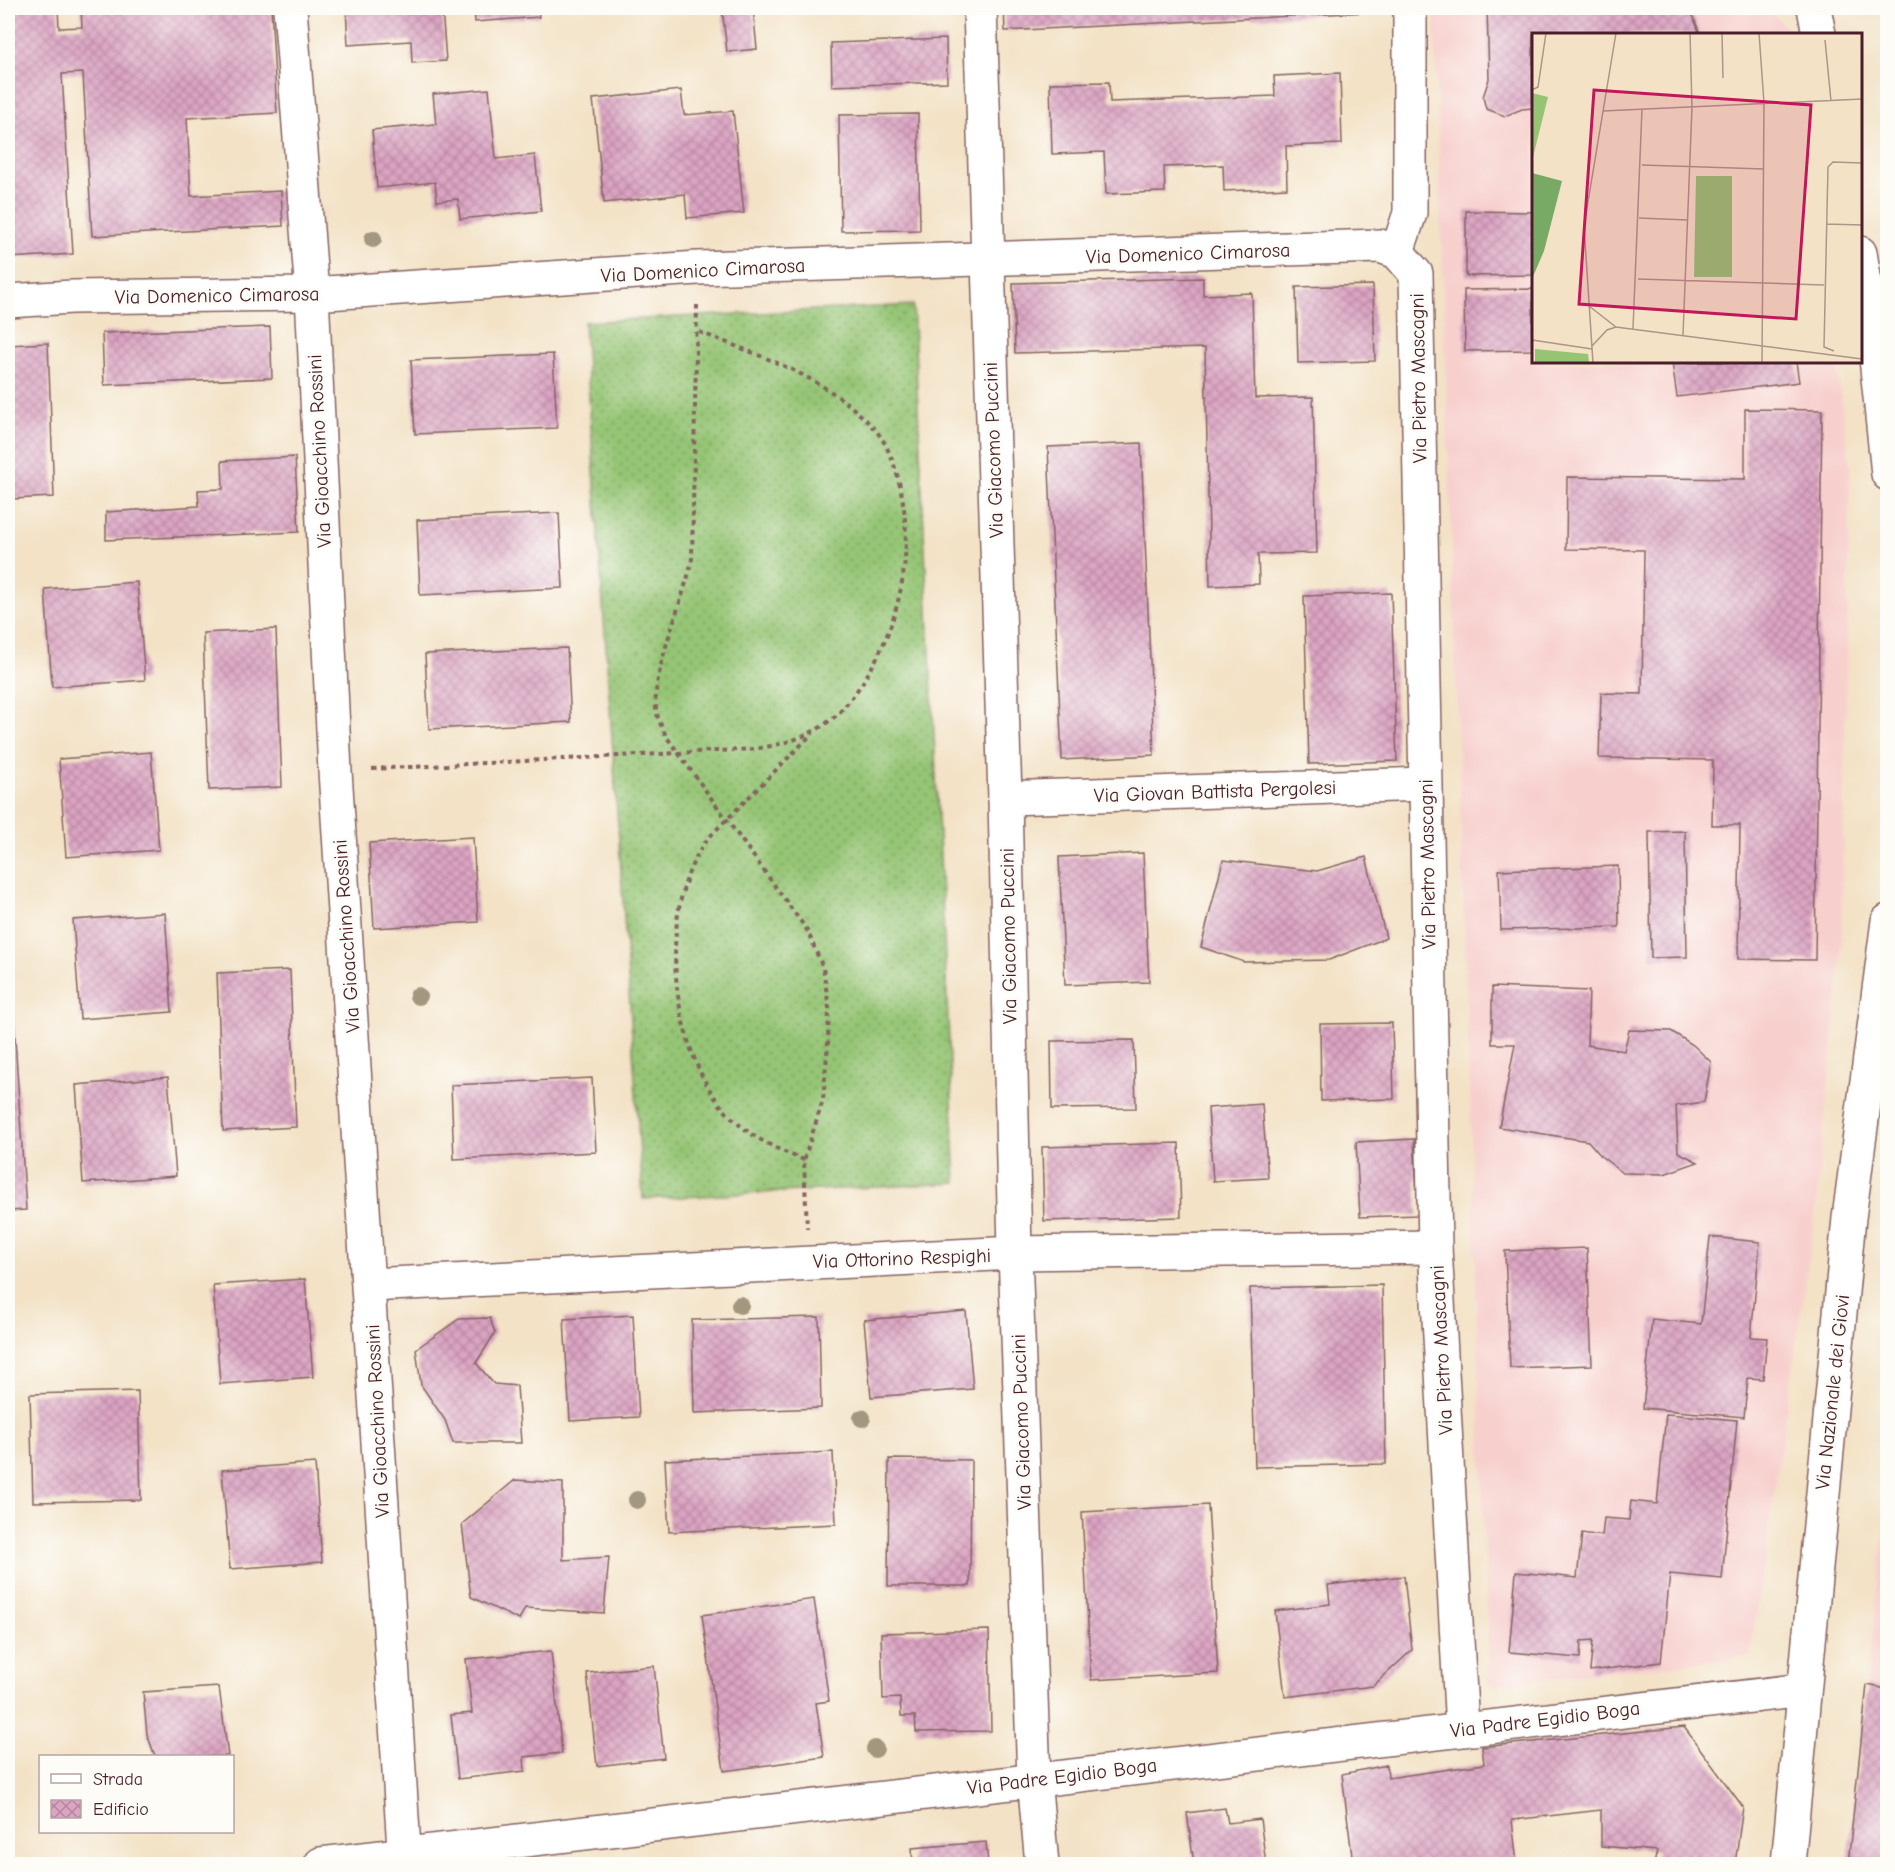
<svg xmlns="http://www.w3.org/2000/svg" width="1895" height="1872" font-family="'Comic Neue',sans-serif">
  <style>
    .built { fill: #f7d0ce }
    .grass { fill: url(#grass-dots); stroke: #707250; stroke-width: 1.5 }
    .building { fill: url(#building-cross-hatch) }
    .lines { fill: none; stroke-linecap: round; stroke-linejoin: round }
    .minor-casing { stroke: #856361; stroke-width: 36 }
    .secondary-casing { stroke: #856361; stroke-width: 36 }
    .path { stroke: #856361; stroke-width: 4; stroke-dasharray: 4.5 4.5; stroke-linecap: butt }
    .minor { stroke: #fff; stroke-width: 33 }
    .secondary { stroke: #fff; stroke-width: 33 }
    .tree { fill: #a4977f }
    .labels { text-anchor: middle; stroke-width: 6; stroke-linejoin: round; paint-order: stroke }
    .street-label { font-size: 20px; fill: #4a1f2b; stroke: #fdfcf7 }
    .inset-road { fill: none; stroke: #af9488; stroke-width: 1.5 }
    .view { fill: #c2185b; fill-opacity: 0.15; stroke: #c2185b; stroke-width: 3 }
    .inset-edge { fill: none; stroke: #4a1f2b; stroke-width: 3 }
  </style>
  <defs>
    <pattern id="grass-dots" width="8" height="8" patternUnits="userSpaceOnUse" patternTransform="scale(1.5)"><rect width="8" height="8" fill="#95c574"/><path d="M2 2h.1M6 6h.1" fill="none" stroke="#7c9f5f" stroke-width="1.8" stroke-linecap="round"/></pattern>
    <pattern id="building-cross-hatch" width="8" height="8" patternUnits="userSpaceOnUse" patternTransform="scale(1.5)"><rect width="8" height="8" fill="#dca4c3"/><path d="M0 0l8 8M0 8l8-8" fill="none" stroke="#b4859f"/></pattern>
  </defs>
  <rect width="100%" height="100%" fill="#fdfcf7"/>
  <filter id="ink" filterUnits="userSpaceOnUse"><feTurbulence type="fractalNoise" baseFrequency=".0167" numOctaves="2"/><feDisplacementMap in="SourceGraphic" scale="12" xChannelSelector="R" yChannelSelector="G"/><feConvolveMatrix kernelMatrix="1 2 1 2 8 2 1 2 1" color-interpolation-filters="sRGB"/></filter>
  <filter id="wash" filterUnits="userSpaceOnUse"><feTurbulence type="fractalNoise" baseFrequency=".008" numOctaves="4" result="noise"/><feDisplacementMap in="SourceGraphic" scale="24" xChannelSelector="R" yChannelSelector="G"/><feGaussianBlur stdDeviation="1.35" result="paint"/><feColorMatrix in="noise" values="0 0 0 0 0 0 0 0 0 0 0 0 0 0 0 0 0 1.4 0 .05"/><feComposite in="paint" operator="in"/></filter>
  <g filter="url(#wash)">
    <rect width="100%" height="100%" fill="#f3e2c6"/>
    <g class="built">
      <polygon points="1434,8 1768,8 1790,32 1790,34 1534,34 1534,362 1836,362 1850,467 1841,957 1814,1221 1750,1657 1489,1685"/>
      <polygon points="1887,1488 1887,1864 1848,1864 1885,1518"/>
    </g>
    <polygon class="grass" points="913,305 956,1183 643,1199 584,322"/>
    <g id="blocks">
      <g class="building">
        <polygon points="8,8 58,8 59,28 82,27 81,8 271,8 277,113 187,118 191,196 281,191 283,226 92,236 83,73 62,74 73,254 8,258"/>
        <polygon points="346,8 442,8 446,61 412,63 411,41 348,45"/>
        <polygon points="474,8 538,8 539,17 475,22"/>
        <polygon points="722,8 753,8 757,49 727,52"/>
        <polygon points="1004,8 1387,8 1387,11 1005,31"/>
        <polygon points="1487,8 1690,8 1700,34 1533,34 1533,108 1522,109 1505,116 1486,109 1483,97 1489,79"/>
        <polygon points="946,39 947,82 832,86 831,43"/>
        <polygon points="1340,73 1342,144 1286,146 1287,188 1224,191 1223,165 1164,167 1165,192 1106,194 1104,152 1052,154 1050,83 1109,82 1110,102 1275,96 1274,76"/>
        <polygon points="489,89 496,159 535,155 541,211 460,219 458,199 437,201 435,182 377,188 372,130 436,124 433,94"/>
        <polygon points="681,90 684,115 733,111 744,213 687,218 685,194 604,203 593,99"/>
        <polygon points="918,114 920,230 841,231 839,115"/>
        <polygon points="1466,211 1533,212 1533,275 1466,276"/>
        <polygon points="1203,278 1203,295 1252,293 1255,398 1313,397 1317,553 1258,554 1259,584 1210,586 1205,348 1015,353 1013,283"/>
        <polygon points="1373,285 1375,361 1298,363 1296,287"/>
        <polygon points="1533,289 1533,350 1465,351 1464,290"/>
        <polygon points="270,327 272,378 104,385 102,333"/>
        <polygon points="48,343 54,497 11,499 10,474 8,474 8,345"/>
        <polygon points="553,354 557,428 415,434 411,360"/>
        <polygon points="1672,362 1796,362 1799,382 1677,397"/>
        <polygon points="1745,409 1822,410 1815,960 1738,959 1740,825 1712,825 1713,760 1599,758 1601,693 1642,694 1644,550 1566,549 1567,477 1745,479"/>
        <polygon points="1141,443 1154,755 1062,760 1048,447"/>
        <polygon points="295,457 299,532 106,540 106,512 199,506 198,490 223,489 222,461"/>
        <polygon points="559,513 563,588 420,595 417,520"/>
        <polygon points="137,582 145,680 52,687 45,589"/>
        <polygon points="1391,593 1397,761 1309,764 1304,596"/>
        <polygon points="276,629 282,787 209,790 203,633"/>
        <polygon points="567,648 571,722 429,729 425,654"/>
        <polygon points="151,752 159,850 66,857 59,759"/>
        <polygon points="1685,831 1687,957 1651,958 1649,832"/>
        <polygon points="473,837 478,922 374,928 369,843"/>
        <polygon points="1143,853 1149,982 1065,985 1059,857"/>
        <polygon points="1366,857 1386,938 1329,960 1244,962 1201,947 1223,860 1317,871"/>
        <polygon points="1618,866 1619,927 1501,930 1499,870"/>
        <polygon points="165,913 172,1012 80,1019 73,920"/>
        <polygon points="8,930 26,1210 8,1211"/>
        <polygon points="290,970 296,1127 223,1131 217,973"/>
        <polygon points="1492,987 1589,991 1587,1045 1624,1051 1629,1030 1671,1031 1693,1045 1711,1062 1704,1102 1676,1106 1678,1152 1698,1162 1664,1174 1623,1173 1602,1157 1588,1141 1499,1127 1515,1044 1492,1044"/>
        <polygon points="1392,1023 1394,1099 1321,1101 1320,1024"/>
        <polygon points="1134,1040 1136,1108 1052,1109 1051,1041"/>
        <polygon points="168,1077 176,1176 83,1183 76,1085"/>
        <polygon points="592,1078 596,1152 454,1159 451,1085"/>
        <polygon points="1262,1104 1268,1178 1213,1181 1208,1108"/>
        <polygon points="1414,1139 1418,1215 1360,1217 1356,1142"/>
        <polygon points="1179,1143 1181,1217 1044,1221 1042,1147"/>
        <polygon points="1710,1237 1760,1242 1751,1337 1767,1338 1763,1379 1748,1378 1744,1417 1643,1408 1652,1319 1701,1324"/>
        <polygon points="1587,1248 1592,1365 1510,1368 1505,1251"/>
        <polygon points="305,1279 313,1377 220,1384 213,1285"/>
        <polygon points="1382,1285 1386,1464 1255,1467 1250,1288"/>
        <polygon points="966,1311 973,1389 871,1397 864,1320"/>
        <polygon points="633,1315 639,1417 570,1421 564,1319"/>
        <polygon points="819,1317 821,1408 694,1413 692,1320"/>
        <polygon points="490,1318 495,1333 476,1363 494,1384 517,1386 521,1443 453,1443 445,1420 421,1385 416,1349 459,1319"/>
        <polygon points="138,1391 141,1500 33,1502 30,1394"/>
        <polygon points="1666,1414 1737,1420 1722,1579 1670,1574 1661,1662 1590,1671 1593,1640 1581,1641 1580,1658 1509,1652 1516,1572 1577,1578 1582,1533 1602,1536 1604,1518 1629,1520 1631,1501 1657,1504"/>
        <polygon points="833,1452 836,1524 669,1532 665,1460"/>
        <polygon points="889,1459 971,1460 970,1586 888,1586"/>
        <polygon points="315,1463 322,1562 230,1569 222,1470"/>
        <polygon points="515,1480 563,1483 563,1560 609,1557 604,1613 525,1608 519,1620 471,1597 462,1524"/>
        <polygon points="1208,1505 1218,1673 1091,1680 1082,1512"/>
        <polygon points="1404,1576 1412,1650 1373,1686 1285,1697 1275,1611 1330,1604 1328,1585"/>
        <polygon points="814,1599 829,1701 816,1703 824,1757 724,1771 702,1615"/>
        <polygon points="989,1630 991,1731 916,1732 915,1716 901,1716 900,1698 883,1699 881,1633"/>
        <polygon points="551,1651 562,1753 524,1757 525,1771 458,1779 451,1715 472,1713 466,1659"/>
        <polygon points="654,1666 664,1758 597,1766 587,1673"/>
        <polygon points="1867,1685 1887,1689 1887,1864 1848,1864"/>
        <polygon points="219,1687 228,1756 155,1756 147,1734 143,1692"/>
        <polygon points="1684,1727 1743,1807 1735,1864 1654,1864 1657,1851 1601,1846 1601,1810 1512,1820 1517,1864 1353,1864 1342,1774 1387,1765 1388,1778 1484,1764 1482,1747"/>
        <polygon points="1225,1808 1228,1823 1260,1819 1266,1864 1194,1864 1187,1813"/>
        <polygon points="986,1842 988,1864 913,1864 912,1848"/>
        <polygon points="845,1859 846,1864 813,1864 813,1863"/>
      </g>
    </g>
  </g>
  <g filter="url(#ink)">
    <use href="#blocks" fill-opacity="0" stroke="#856361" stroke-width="1.5"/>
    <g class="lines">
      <g class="minor-casing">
        <g id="minor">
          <polyline points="290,8 312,294 335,771 405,1864"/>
          <polyline points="980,8 1005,798 1015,1253 1034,1779 1042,1864"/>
          <polyline points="1397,252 1410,213 1410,8"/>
          <polyline points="8,301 72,297 312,294 698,268 1380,246 1397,252 1416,274 1435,1247 1462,1729"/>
          <polyline points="1005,798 1425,784"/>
          <polyline points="369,1285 1015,1253 1435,1247"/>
          <polyline points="321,1864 1804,1690"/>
        </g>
      </g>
      <g class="secondary-casing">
        <g id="secondary">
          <polyline points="1814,8 1819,34"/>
          <polyline points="1860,253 1873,329 1888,474"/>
          <polyline points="1788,1864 1849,1218 1888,921"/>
        </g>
      </g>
      <g class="path">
        <path d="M697,305L692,559C685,598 648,679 657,714C659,722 663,729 666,736L807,930L823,968L829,1008L828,1043L823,1100L804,1160L807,1228"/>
        <path d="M372,769L754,749C788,744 823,733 846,705C896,644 918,559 899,482C895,466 888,445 877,432C830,377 762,357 697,331"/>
        <path d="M804,1160C776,1149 748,1136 727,1113C672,1053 656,917 702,847C711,833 727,820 739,807C763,783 788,758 813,733"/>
      </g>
      <use href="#minor" class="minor"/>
      <use href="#secondary" class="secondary"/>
    </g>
    <g class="tree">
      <circle cx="373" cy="239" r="9"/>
      <circle cx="418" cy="996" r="9"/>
      <circle cx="740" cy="1305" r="9"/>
      <circle cx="862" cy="1418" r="9"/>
      <circle cx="637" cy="1500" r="9"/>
      <circle cx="875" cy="1749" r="9"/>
    </g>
  </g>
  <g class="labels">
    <g class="street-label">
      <text transform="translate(1188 253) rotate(-2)" y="7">Via Domenico Cimarosa</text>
      <text transform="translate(703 270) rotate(-3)" y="7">Via Domenico Cimarosa</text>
      <text transform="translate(217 295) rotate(-1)" y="7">Via Domenico Cimarosa</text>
      <text transform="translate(1418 378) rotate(-91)" y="7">Via Pietro Mascagni</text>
      <text transform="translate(993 450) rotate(-92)" y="7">Via Giacomo Puccini</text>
      <text transform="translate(319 451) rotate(-93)" y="7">Via Gioacchino Rossini</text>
      <text transform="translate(1215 791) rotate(-2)" y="7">Via Giovan Battista Pergolesi</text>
      <text transform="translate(1427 864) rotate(-91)" y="7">Via Pietro Mascagni</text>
      <text transform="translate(346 936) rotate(-94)" y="7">Via Gioacchino Rossini</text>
      <text transform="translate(1008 936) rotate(-91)" y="7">Via Giacomo Puccini</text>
      <text transform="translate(902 1258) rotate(-2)" y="7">Via Ottorino Respighi</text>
      <text transform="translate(1441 1350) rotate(-93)" y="7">Via Pietro Mascagni</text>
      <text transform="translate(1832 1392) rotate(-84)" y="7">Via Nazionale dei Giovi</text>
      <text transform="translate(377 1421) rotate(-93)" y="7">Via Gioacchino Rossini</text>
      <text transform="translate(1021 1422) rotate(-92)" y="7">Via Giacomo Puccini</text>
      <text transform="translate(1545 1719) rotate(-7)" y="7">Via Padre Egidio Boga</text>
      <text transform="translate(1062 1776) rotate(-7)" y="7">Via Padre Egidio Boga</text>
    </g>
  </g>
  <g transform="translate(1532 33)">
    <rect width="330" height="330" fill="#f3e2c6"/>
    <path d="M0,60L16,64L0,128ZM164,143H200V244H162Z" fill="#95c574"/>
    <path d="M0,140L30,148L12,218L0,246Z" fill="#78aa66"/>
    <path d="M3,316L56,321L57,330H3Z" fill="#95c574"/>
    <path class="inset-road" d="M190,0L191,45M227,0L232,70L230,330M293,7L299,68M0,57L6,54L14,0M71,78L330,66M110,132L232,136M107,185L155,187M294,191L330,192M106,246L292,252M57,273L84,294L330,326M101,296L110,76M151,302L160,74L158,0M0,307L60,316M60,313L75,297L84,294M302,318L292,314L296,134L301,129L330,130M61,330L52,193L84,0"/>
    <path class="view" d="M62,57L279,72L264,286L47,271Z"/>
    <rect width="330" height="330" class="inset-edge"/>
  </g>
  <rect width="1895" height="1872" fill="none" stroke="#fdfcf7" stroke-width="30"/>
  <rect x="39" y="1755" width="195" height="78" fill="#fdfcf7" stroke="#b5a4a5" stroke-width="1.5"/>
  <rect x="51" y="1774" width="30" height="9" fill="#ffffff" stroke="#b5a4a5" stroke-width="1.5"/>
  <text x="93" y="1785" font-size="18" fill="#4a1f2b">Strada</text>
  <rect x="51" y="1800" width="30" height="18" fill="url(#building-cross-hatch)" stroke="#b5a4a5" stroke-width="1.5"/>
  <text x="93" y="1815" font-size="18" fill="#4a1f2b">Edificio</text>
</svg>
